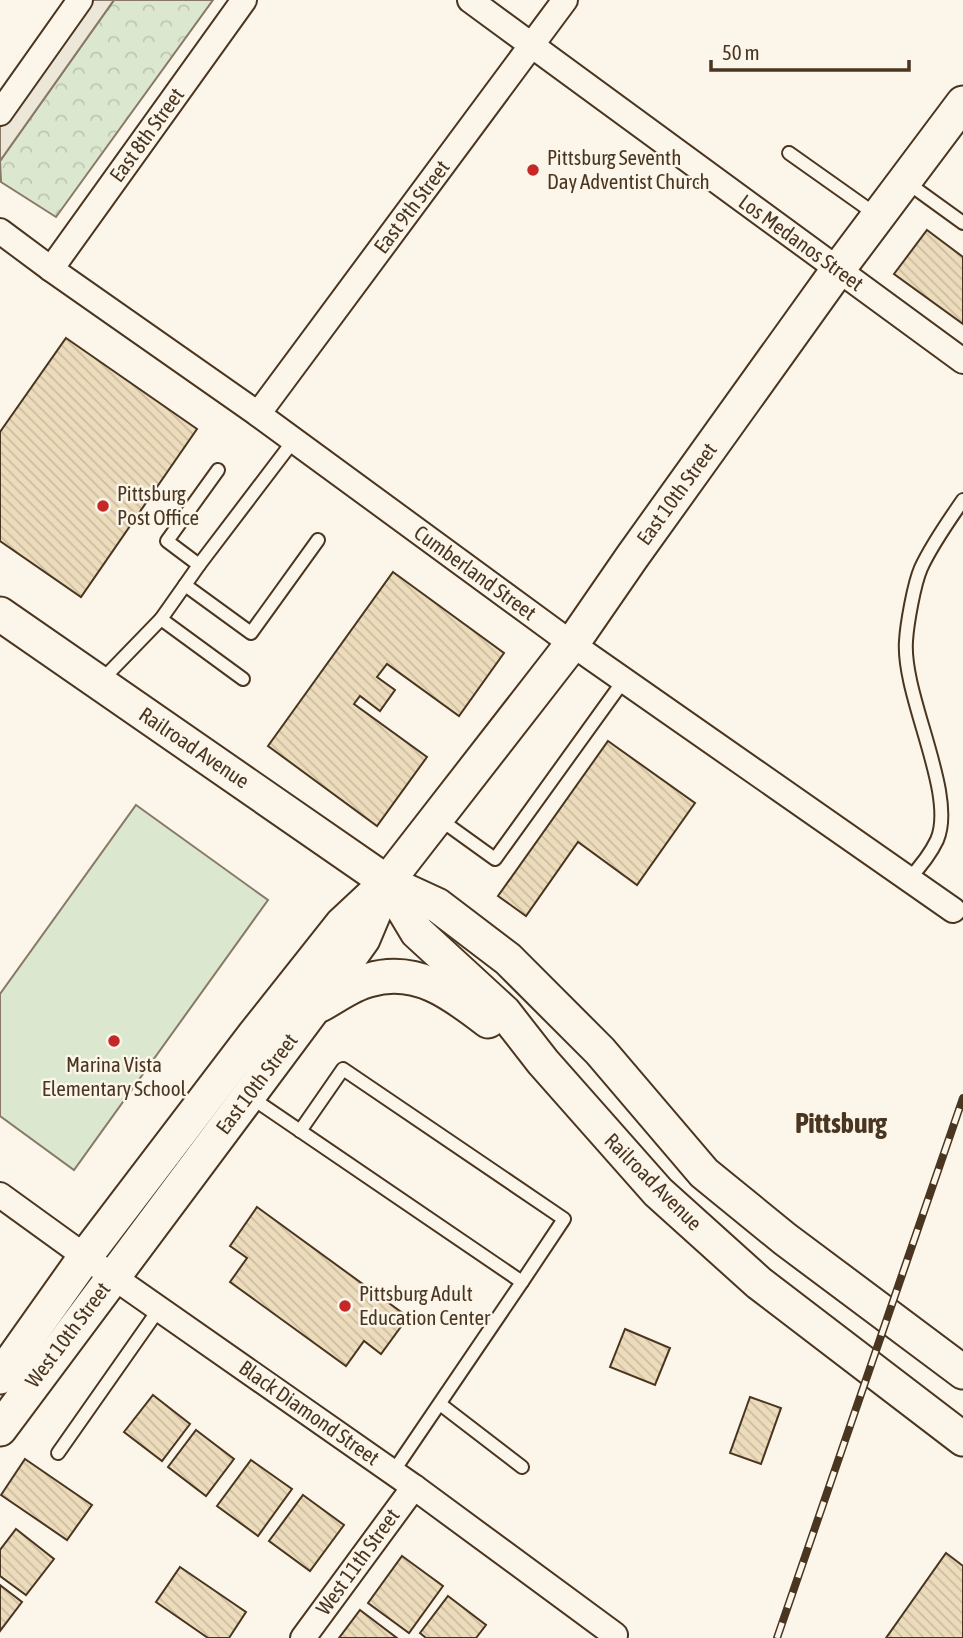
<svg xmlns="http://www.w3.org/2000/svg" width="963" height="1638" font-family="'Asap Condensed',sans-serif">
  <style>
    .grass { fill: #dce7d0; stroke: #887966; stroke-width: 2 }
    .forest { fill: url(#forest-crowns); stroke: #887966; stroke-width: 2 }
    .parking { fill: #ede7d9; stroke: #887966; stroke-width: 2 }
    .building { fill: url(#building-back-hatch); stroke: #4a3520; stroke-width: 2 }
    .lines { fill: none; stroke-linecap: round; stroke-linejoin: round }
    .lane-casing { stroke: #4a3520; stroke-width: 16 }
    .street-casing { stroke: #4a3520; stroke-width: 28 }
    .secondary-casing { stroke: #4a3520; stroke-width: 37 }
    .lane { stroke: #fbf6e9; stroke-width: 12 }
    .street { stroke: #fbf6e9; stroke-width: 24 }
    .secondary { stroke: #fbf6e9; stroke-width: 33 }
    .rail-casing { stroke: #4a3520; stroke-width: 8 }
    .rail { stroke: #fbf6e9; stroke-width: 5; stroke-dasharray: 16; stroke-linecap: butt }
    .poi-dot { fill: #c62828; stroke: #fbf6e9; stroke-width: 2.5 }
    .labels { text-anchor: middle; stroke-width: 5; stroke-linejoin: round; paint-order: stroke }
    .street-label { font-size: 21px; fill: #4a3520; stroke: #fbf6e9 }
    .poi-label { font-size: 21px; fill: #4a3520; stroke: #fbf6e9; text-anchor: start }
    .district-label { font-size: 28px; font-weight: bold; fill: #4a3520; stroke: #fbf6e9 }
  </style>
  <defs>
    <pattern id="forest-crowns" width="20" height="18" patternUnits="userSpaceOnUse" patternTransform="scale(1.75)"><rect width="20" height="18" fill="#dce7d0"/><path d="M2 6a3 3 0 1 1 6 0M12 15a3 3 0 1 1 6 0" fill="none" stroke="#bec7b2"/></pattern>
    <pattern id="building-back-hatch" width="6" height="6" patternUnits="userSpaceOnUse" patternTransform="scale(1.75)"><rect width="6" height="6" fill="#ecdcbc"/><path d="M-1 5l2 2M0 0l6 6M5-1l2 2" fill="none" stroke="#ccbda1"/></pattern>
  </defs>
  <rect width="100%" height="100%" fill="#fbf6e9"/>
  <polygon class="grass" points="136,805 268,900 74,1170 0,1116 0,994"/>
  <polygon class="forest" points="114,0 213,0 56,217 1,182 0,161"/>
  <polygon class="parking" points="92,0 114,0 0,161 0,126"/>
  <g class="building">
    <polygon points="927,230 963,257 963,324 894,274"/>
    <polygon points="66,338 197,429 81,597 0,541 0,432"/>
    <polygon points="393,572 504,653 459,716 387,664 377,677 395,690 380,711 360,696 354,704 427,757 377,826 268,746"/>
    <polygon points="608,741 695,803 637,885 578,842 526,916 498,896"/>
    <polygon points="257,1207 408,1317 381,1354 364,1341 346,1366 230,1282 247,1258 230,1246"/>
    <polygon points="625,1329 670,1348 655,1385 610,1367"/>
    <polygon points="153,1395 190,1424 162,1461 124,1432"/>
    <polygon points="750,1397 781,1408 761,1464 730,1453"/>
    <polygon points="196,1430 234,1459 206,1496 168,1467"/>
    <polygon points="25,1459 92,1505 67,1540 1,1495"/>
    <polygon points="251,1460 292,1489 258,1536 217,1506"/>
    <polygon points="303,1495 344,1525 310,1571 269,1541"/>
    <polygon points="16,1529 54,1559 26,1595 0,1576 0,1550"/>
    <polygon points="946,1553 963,1566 963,1638 886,1638"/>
    <polygon points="402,1556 443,1586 409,1633 368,1603"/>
    <polygon points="180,1567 246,1612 229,1638 208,1638 156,1602"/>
    <polygon points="0,1585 22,1602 0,1631"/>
    <polygon points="448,1596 486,1625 476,1638 426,1638 420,1633"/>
    <polygon points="360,1610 397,1638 339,1638"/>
  </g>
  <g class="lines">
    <g class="lane-casing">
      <g id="lane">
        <polyline points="789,153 878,216"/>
        <polyline points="905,181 963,223"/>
        <polyline points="218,470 167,541 199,565 185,585 251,633 318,540"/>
        <polyline points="199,565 294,440"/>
        <polyline points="185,585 161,619 243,679"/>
        <polyline points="99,683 161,619"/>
        <polyline points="438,818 495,859 624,680"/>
        <path d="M909,879C920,867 930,855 937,840C957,794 902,696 906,641C907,624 914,584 921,568C932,544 948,522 963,500"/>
        <polyline points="249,1096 522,1282 393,1472"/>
        <polyline points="300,1131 343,1069 564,1219 522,1282"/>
        <polyline points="440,1404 522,1467"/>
        <polyline points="58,1453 159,1309"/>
      </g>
    </g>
    <g class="street-casing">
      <g id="street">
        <polyline points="470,0 963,361"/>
        <polyline points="0,113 80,0"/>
        <polyline points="0,231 51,269 258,414 572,644 953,910"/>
        <polyline points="51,269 244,0"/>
        <polyline points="258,414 565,0"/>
        <polyline points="0,1195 112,1276 414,1487 615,1635 614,1638"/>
        <polyline points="303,1638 414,1487"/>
      </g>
    </g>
    <g class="secondary-casing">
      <g id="secondary">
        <polyline points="0,614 387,882 437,905 508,959 600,1051 704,1173 785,1239 963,1372"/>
        <polyline points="387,882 417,932 504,1012 543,1062 658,1192 759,1283 963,1439"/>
        <path d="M320,1005C335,997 352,984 369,980C416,966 452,993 488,1021"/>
        <polyline points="0,1377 85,1257 254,1035 342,924 387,882 572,644 632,557 837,271 963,103"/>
        <polyline points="0,1429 314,1008 363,939 382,894"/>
      </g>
    </g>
    <use href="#lane" class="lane"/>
    <use href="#street" class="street"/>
    <use href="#secondary" class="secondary"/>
    <g class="rail-casing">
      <polyline id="rail" points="777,1638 963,1098"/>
    </g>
    <use href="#rail" class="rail"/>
  </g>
  <g class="poi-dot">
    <circle cx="533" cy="170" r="7"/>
    <circle cx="103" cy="506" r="7"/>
    <circle cx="114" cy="1041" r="7"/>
    <circle cx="345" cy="1306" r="7"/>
  </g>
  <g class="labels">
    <g class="street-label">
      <text transform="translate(147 135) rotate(-54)" y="7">East 8th Street</text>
      <text transform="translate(412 207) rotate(-53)" y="7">East 9th Street</text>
      <text transform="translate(801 243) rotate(36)" y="7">Los Medanos Street</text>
      <text transform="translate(677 494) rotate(-54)" y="7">East 10th Street</text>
      <text transform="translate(475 573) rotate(36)" y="7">Cumberland Street</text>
      <text transform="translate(194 748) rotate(34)" y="7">Railroad Avenue</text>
      <text transform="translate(257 1084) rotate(-53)" y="7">East 10th Street</text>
      <text transform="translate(653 1182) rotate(45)" y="7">Railroad Avenue</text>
      <text transform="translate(68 1335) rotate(-53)" y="7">West 10th Street</text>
      <text transform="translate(309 1413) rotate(35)" y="7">Black Diamond Street</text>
      <text transform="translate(358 1562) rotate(-54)" y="7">West 11th Street</text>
    </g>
    <g class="poi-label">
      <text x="547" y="165">Pittsburg Seventh<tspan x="547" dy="24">Day Adventist Church</tspan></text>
      <text x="117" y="501">Pittsburg<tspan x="117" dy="24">Post Office</tspan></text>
      <text x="114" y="1072" text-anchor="middle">Marina Vista<tspan x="114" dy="24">Elementary School</tspan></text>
      <text x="359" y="1301">Pittsburg Adult<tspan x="359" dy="24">Education Center</tspan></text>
    </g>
    <g class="district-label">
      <text x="841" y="1133">Pittsburg</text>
    </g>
  </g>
  <path d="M711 60v10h198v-10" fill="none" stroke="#4a3520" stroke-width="3.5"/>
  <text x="722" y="60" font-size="21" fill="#4a3520" stroke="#fbf6e9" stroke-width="5" paint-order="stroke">50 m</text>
</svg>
